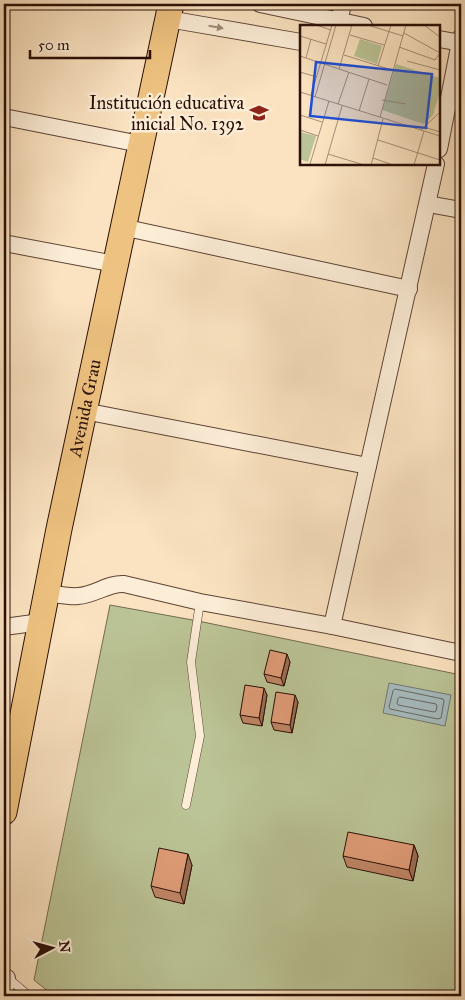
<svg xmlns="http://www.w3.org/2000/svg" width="465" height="1000" font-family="'IM FELL Great Primer',serif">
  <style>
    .green { fill: #bbc496; stroke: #726a4e }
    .water { fill: #a5bbbe; stroke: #747674 }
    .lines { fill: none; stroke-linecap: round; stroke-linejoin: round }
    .shore { stroke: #686562; stroke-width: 1 }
    .service-casing { stroke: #5e4435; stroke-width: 9 }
    .minor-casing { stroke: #5e4435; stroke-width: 18 }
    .primary-casing { stroke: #2a0f06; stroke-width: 27 }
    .service { stroke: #fcedd7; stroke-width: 8 }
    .minor { stroke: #fcedd7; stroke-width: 16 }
    .primary { stroke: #eec280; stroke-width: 25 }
    .wall { fill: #c08666; stroke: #2a0f06 }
    .shaded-wall { fill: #9c6d53; stroke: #2a0f06 }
    .building { fill: #df9c77; stroke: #2a0f06 }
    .oneway { fill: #9e8979 }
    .labels { text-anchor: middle; stroke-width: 5; stroke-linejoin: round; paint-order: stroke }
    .poi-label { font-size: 18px; fill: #2a0f06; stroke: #fcedd7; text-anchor: end }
    .street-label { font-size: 18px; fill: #2a0f06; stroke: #fcedd7 }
    .inset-road { fill: none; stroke: #a78e76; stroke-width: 1 }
    .view { fill: #1d4ed8; fill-opacity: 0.15; stroke: #1d4ed8; stroke-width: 2.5 }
    .inset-edge { fill: none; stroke: #2a0f06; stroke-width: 2.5 }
  </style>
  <rect width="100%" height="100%" fill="#fbe3c1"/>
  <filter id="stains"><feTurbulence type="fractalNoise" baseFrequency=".004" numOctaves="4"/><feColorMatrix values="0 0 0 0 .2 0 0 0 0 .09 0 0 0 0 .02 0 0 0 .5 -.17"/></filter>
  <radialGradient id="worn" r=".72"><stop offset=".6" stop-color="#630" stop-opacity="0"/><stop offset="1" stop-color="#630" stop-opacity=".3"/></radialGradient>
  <polygon class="green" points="110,605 198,621 461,675 461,962 454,996 54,996 34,980"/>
  <polygon class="water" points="389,683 451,695 445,726 383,713"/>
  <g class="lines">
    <g class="shore">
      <polygon points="395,689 443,699 444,701 441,718 438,719 390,709 389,707 393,691"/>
      <polygon points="400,697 436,704 437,706 436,711 434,712 398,705 397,703 398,699"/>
    </g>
    <g class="service-casing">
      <g id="service">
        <polyline points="186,805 200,736 191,662 200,602"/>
        <polyline points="7,977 29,996"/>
      </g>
    </g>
    <g class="minor-casing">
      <g id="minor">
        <polyline points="260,4 364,26"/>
        <polyline points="168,19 301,42"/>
        <polyline points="339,22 343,4"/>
        <polyline points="439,39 461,43"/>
        <polyline points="4,117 140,144"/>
        <polyline points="439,149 461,37"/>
        <polyline points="428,204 461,210"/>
        <polyline points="122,227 409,289"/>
        <polyline points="4,243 115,264"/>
        <polyline points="84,411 368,466"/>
        <path d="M46,593C57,594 68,597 78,596C95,595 108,583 124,584L200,602L332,626L461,653"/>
        <polyline points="332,626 436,164"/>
        <polyline points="4,627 41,622"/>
        <polyline points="4,996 7,978"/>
      </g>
    </g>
    <g class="primary-casing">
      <g id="primary">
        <path id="s1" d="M4,812L59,529L171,4"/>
      </g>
    </g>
    <use href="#service" class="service"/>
    <use href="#minor" class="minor"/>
    <use href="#primary" class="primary"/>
  </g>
  <g class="wall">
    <polygon points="290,662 284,686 267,682 264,674"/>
    <polygon points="267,695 262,726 243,723 240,715"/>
    <polygon points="298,702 292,733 274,730 271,722"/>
    <polygon points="414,845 418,856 413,881 347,867 343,856"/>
    <polygon points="192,865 184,904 155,897 151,886"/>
  </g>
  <g class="shaded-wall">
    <polygon points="287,654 290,662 284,686 281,678"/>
    <polygon points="264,688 267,695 262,726 259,718"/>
    <polygon points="295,695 298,702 292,733 290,725"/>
    <polygon points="414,845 418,856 413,881 409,870"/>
    <polygon points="188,854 192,865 184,904 180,893"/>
  </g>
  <g class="building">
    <polygon points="270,650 287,654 281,678 264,674"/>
    <polygon points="245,685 264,688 259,718 240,715"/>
    <polygon points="276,692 295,695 290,725 271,722"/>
    <polygon points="348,832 414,845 409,870 343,856"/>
    <polygon points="159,848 188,854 180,893 151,886"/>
  </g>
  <defs><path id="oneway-solid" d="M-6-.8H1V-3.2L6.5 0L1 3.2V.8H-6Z" transform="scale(1.25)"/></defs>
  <use class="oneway" href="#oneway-solid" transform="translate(216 27) rotate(10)"/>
  <defs>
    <g id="school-bare" transform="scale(1.5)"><path d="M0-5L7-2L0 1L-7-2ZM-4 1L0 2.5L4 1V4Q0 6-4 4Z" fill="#8f2418" stroke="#fcedd7" stroke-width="2.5" paint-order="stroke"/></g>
  </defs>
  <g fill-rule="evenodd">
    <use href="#school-bare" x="259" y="113"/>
  </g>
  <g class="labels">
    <g class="poi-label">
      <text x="244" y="109">Institución educativa<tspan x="244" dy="21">inicial No. 1392</tspan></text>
    </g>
    <g class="street-label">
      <text dy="6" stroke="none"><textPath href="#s1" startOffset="412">Avenida Grau</textPath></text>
    </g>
  </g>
  <g transform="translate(300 25)">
    <rect width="140" height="140" fill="#fbe3c1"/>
    <path d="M60,14L82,21L77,39L54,31ZM96,39L140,53V67L133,90L124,99L82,85ZM0,107L16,111L8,137L0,134Z" fill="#bbc496"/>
    <path class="inset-road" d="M16,0L31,5M68,0L103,11M124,0L140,12M104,8L140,28M50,10L84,20M0,11L26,19M99,22L135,35L140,28M44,30L92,45M0,31L87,60M6,33L11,14M107,36L140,45M78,41L91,0M39,44L52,0M0,47L17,52M0,67L140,111M11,70L32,0M15,72L36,0M82,75L106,79M38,79L49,47M59,86L69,54M0,90L22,97M80,92L106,0M124,102L140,107M0,105L18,111M121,105L140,87M78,115L140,135M28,129L64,140M73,133L93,140M10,139L29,76M25,140L42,81M71,140L83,94M114,140L124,106"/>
    <path class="view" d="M16,37L132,49L126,103L10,91Z"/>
    <rect width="140" height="140" class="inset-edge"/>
  </g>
  <rect width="465" height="1000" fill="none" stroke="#fbe3c1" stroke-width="20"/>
  <rect x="5" y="5" width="455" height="990" fill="none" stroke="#2a0f06" stroke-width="2.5"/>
  <rect x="10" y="10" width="445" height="980" fill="none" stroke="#2a0f06"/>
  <g transform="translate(52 948) rotate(84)" stroke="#fcedd7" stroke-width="4" paint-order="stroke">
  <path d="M0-4L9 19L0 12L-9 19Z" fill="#2a0f06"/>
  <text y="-8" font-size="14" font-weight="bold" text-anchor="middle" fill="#2a0f06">N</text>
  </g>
  <path d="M30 50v8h120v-8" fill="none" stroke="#2a0f06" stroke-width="2.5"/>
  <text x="38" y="50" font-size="15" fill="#2a0f06" stroke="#fcedd7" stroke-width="4" paint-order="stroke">50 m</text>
  <rect width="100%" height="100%" filter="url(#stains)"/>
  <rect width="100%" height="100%" fill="url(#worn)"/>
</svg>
